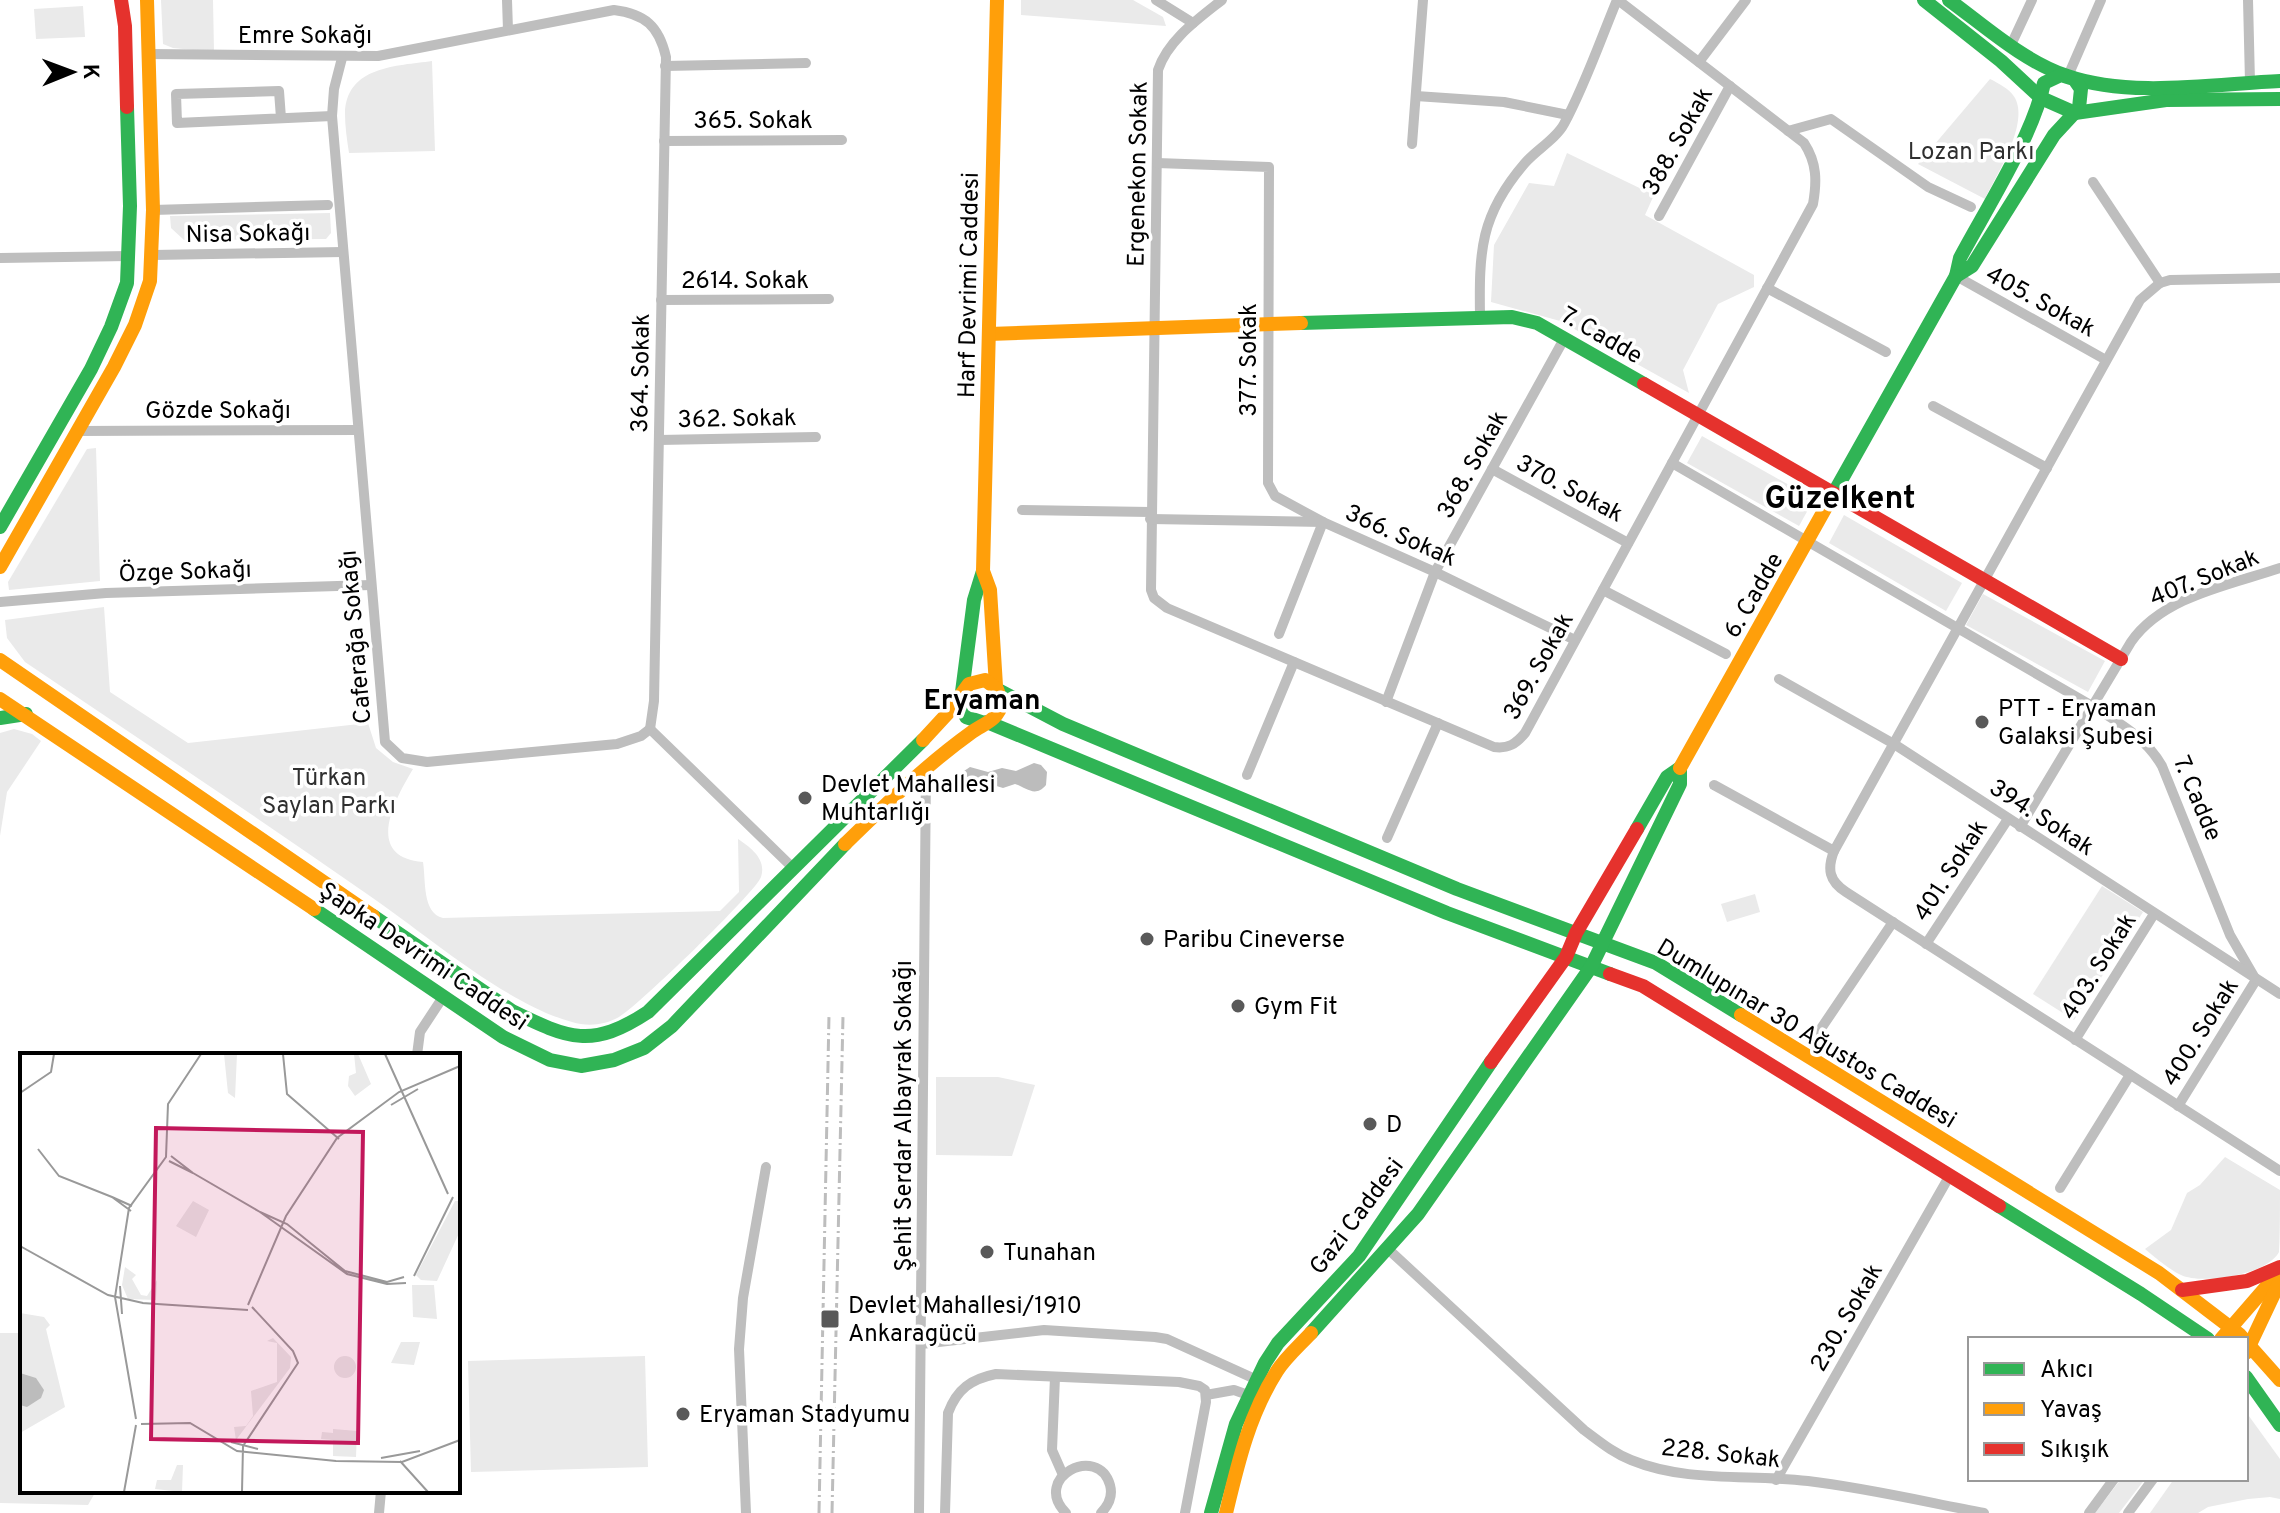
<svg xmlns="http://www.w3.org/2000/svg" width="2280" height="1513" font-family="Overpass,sans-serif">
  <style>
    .green { fill: #eaeaea }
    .water { fill: #bcbcbc }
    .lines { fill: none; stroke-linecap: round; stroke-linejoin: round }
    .street { stroke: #bebebe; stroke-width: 10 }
    .fast { stroke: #30b455; stroke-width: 14 }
    .slow { stroke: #ff9f0a; stroke-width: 14 }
    .jam { stroke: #e5322d; stroke-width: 14 }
    .rail { stroke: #bdbdbd; stroke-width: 3; stroke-dasharray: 12 4 2 4; stroke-linecap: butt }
    .poi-dot { fill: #595959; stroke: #fff; stroke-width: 3 }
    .labels { text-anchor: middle; stroke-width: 7; stroke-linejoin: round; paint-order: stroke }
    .street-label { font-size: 24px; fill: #000; stroke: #fff }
    .park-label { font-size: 24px; fill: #2f2f2f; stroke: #fff }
    .poi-label { font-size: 24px; fill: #000; stroke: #fff; text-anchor: start }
    .quarter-label { font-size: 28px; font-weight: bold; fill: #000; stroke: #fff }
    .district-label { font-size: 32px; font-weight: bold; fill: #000; stroke: #fff }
    .inset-road { fill: none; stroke: #999; stroke-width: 2 }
    .view { fill: #c2185b; fill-opacity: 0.15; stroke: #c2185b; stroke-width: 4 }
    .inset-edge { fill: none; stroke: #000; stroke-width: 4 }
  </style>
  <rect width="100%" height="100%" fill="#fff"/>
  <g class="green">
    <polygon points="161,0 213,0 214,52 173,48 163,44"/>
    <polygon points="1021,0 1133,0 1163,17 1166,26 1021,15"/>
    <polygon points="83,6 85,37 36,39 34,9"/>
    <path d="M432,61L435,151L349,153C347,140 345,127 345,114C346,66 397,66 432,61Z"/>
    <path d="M1990,79C1998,83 2010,89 2015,98C2029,124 1997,174 1985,199L1918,164Z"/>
    <polygon points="1567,153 1654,195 1645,215 1754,275 1754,287 1718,304 1683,370 1689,393 1560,321 1491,302 1494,245 1529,183 1554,186"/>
    <polygon points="330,213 331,233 326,239 184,240 171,228 170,216"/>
    <polygon points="1702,436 1814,499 1799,526 1687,463"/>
    <polygon points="96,448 100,581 9,590 8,582 87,449"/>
    <polygon points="1844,515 1962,583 1946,611 1829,543"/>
    <polygon points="1983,594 2105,661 2088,692 1966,625"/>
    <path d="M104,607L110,692L188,743L368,723L376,748L393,762L413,769C395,799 363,857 423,862C426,881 422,913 443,918L720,911L739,892L738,839C750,847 767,859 761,877C757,891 636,1008 619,1017C605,1025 588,1027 572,1022C505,1004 426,934 367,894C254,815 139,739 25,662L7,638L5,620Z"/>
    <polygon points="14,729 32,734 41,741 7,792 0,836 0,733"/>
    <polygon points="2102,886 2143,912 2074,1020 2033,994"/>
    <polygon points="1755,894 1760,912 1727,922 1721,904"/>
    <polygon points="936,1077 998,1077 1035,1085 1012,1156 936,1155"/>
    <path d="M2225,1157L2280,1190C2280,1204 2280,1241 2279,1252C2267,1275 2202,1285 2181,1275C2168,1269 2156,1258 2145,1249L2171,1230L2187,1193L2200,1185Z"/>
    <polygon points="0,1333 22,1333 22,1491 96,1491 88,1505 0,1503"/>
    <polygon points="645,1356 648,1467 471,1472 468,1361"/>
    <polygon points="2246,1412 2280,1459 2280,1499 2270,1497 2248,1499 2208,1507 2198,1513 2150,1513 2174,1479 2246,1479"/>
    <polygon points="2121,1479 2145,1479 2119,1513 2095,1513"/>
  </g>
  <path class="water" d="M1034,763L1041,765L1047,772L1046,785C1035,798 1027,788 1015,784L1003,788L990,784L969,791L961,784V773L970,767L988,772L1002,768L1016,771Z"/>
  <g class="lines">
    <g class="street">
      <polyline points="507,0 508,30"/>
      <polyline points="1156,0 1193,23"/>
      <path d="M1222,0C1198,19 1168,40 1158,70L1151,590L1154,598L1167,608L1494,747C1508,749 1516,744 1525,733L1813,204C1817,181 1817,163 1804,143L1618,0"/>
      <polyline points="2248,0 2250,82"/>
      <polyline points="2011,45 2032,0"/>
      <path d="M148,54L378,56L614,10C645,14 659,26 666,57L654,701L650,729"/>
      <polyline points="342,58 334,89 332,116 385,742 402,758 427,762 617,744 641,736 650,729 791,866"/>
      <polyline points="1699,62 1746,0"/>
      <polyline points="665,66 806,63"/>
      <polyline points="2068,76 2101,0"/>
      <polyline points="1416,96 1504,102 1568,115"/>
      <path d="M281,118L279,91L176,94L177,123C229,121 280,118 332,116"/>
      <polyline points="1788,131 1831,119 1928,187 1971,207"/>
      <polyline points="664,141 842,140"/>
      <polyline points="1412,144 1423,0"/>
      <polyline points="1157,163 1269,167 1268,483 1275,496 1323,522 1279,634"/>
      <polyline points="2093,182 2160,283"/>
      <polyline points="153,210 328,205"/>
      <polyline points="1659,216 1730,86"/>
      <polyline points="153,255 343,252"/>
      <polyline points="0,258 129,256"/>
      <polyline points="1956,276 2106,360"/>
      <path d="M2280,278L2170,280L2160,283L2140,300L1834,851C1827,869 1829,881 1846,892L2280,1171"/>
      <polyline points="1767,288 1886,352"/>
      <polyline points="661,300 829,299"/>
      <path d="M1480,317C1479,251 1480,215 1525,163C1536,150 1556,139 1564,124C1585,85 1600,41 1617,0"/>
      <polyline points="1933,406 2047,468"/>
      <polyline points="77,431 358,430"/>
      <polyline points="659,440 816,437"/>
      <path d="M1672,463L2094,707C2121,724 2146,738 2162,766L2230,935L2256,980L2178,1106"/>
      <polyline points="1492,469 1628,543"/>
      <polyline points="1022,510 1150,512"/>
      <polyline points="1150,519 1323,522 1435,572 1575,640"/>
      <polyline points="1603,590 1726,654"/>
      <polyline points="0,602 106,593 371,585"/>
      <polyline points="1779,679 1894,744 2280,994"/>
      <polyline points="1386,702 1435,572 1564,339"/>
      <polyline points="1247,775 1294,662"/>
      <polyline points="1714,785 1834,851"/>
      <path d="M2020,827L2131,642C2163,596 2230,585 2280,568"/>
      <polyline points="1387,838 1438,723"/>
      <polyline points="1926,944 2008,819"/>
      <polyline points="1818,1033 1893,922"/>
      <polyline points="2075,1040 2154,914"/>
      <polyline points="417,1055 420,1032 443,997"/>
      <polyline points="2060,1188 2130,1075"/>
      <path d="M1388,1249L1584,1430C1599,1441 1613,1453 1631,1460C1687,1483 1749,1474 1808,1481C1867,1488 1926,1502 1984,1513"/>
      <polyline points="921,1344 1044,1330 1155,1337 1167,1339 1255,1379"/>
      <polyline points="1055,1377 1052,1450 1063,1475"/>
      <polyline points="1206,1395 1234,1390 1248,1395"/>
      <polyline points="1776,1480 1950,1175"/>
      <polyline points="379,1513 381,1491"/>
      <polyline points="746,1513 739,1349 743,1298 766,1167"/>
      <polyline points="919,1513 926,769"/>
      <path d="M945,1513L948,1413C957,1389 971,1379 996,1374L1179,1382L1199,1386L1205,1390L1206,1402L1185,1513"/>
      <path d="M1066,1513C1031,1478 1098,1443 1110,1485C1113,1496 1109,1505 1101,1513"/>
      <polyline points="2089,1513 2114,1479"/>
      <polyline points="2128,1513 2153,1479"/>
    </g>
    <g class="fast">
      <polyline points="1924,0 2001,61 2041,98 2075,113 2166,100 2280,99"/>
      <path d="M1949,0C1986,27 2023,61 2067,76C2130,98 2214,84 2280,81"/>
      <path d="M2061,75L2074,79L2081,89L2079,108L2054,135L1972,266L1956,276L1960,258C1986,209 2033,136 2044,83Z"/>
      <polyline points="1301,323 1512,317 1537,323 1644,384"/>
      <polyline points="1830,500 1956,276"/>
      <polyline points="0,527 91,369 111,327 127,283 130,206 127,107"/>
      <polyline points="1000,691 1063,724 1457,889 1656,963 1741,1015"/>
      <polyline points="962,692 974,600 983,571"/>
      <polyline points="960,698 966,717 984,723"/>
      <polyline points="0,718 26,714"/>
      <polyline points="987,722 1447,913 1610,974"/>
      <polyline points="314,909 503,1037 550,1060 581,1066 614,1060 644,1048 672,1026 845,844"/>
      <path d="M373,916L512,1011C569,1039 592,1049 648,1012L923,740"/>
      <polyline points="1999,1206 2141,1294 2208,1339"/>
      <polyline points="1311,1333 1418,1214 1591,967 1680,784 1680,768 1667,777 1637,829"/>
      <polyline points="2246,1377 2280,1425"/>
      <polyline points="1211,1513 1236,1424 1265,1363 1278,1343 1359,1256 1491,1062"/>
    </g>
    <g class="slow">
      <polyline points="989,334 1301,323"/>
      <polyline points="0,567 114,367 135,325 150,281 153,210 147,0"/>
      <polyline points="0,660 373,916"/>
      <polyline points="996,686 990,590 983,571 997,0"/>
      <polyline points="0,699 314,909"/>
      <polyline points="1680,768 1830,500"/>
      <path d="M845,844C885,805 926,765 972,732C985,723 998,720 1002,703L997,689L985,680L969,684L947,714L923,740"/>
      <polyline points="1741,1015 2159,1273 2239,1334 2280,1380"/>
      <polyline points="2221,1339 2280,1271"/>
      <polyline points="2246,1353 2280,1281"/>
      <path d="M1226,1513C1238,1463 1249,1415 1277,1371C1286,1357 1300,1345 1311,1333"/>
    </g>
    <g class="jam">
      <polyline points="121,0 125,26 127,107"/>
      <polyline points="1644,384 2121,659"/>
      <polyline points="1610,974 1643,986 1999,1206"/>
      <polyline points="1491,1062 1566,957 1576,933 1637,829"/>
      <polyline points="2182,1290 2247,1281 2280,1267"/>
    </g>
    <g class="rail">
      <polyline points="819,1513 829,1015"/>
      <polyline points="832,1513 843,1016"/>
    </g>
  </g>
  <g class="poi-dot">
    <circle cx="1982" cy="722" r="8"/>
    <circle cx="805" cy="798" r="8"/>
    <circle cx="1147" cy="939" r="8"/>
    <circle cx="1238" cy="1006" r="8"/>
    <circle cx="1370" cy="1124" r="8"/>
    <circle cx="987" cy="1252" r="8"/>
    <rect x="820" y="1309" width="20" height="20" rx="4"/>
    <circle cx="683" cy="1414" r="8"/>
  </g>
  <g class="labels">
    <g class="street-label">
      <text x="305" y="43">Emre Sokağı</text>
      <text x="753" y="128">365. Sokak</text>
      <text transform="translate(1677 141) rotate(-61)" y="8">388. Sokak</text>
      <text transform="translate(1137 174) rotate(-89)" y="8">Ergenekon Sokak</text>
      <text transform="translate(248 233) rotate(-1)" y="8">Nisa Sokağı</text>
      <text x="745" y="288">2614. Sokak</text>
      <text transform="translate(968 285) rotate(-89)" y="8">Harf Devrimi Caddesi</text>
      <text transform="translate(2041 301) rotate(29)" y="8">405. Sokak</text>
      <text transform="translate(1602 335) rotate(30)" y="8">7. Cadde</text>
      <text transform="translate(1248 360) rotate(-90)" y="8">377. Sokak</text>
      <text transform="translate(640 373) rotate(-89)" y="8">364. Sokak</text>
      <text x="218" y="418">Gözde Sokağı</text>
      <text transform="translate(737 418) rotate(-1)" y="8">362. Sokak</text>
      <text transform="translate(1472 464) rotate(-61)" y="8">368. Sokak</text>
      <text transform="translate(1570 488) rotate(28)" y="8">370. Sokak</text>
      <text transform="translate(1401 535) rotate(24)" y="8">366. Sokak</text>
      <text transform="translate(185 571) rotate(-2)" y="8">Özge Sokağı</text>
      <text transform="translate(2204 577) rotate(-22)" y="8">407. Sokak</text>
      <text transform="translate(1753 595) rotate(-60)" y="8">6. Cadde</text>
      <text transform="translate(355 637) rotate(-95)" y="8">Caferağa Sokağı</text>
      <text transform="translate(1538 666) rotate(-61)" y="8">369. Sokak</text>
      <text transform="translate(2198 798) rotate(67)" y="8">7. Cadde</text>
      <text transform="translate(2042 817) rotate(33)" y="8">394. Sokak</text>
      <text transform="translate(1950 870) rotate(-57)" y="8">401. Sokak</text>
      <text transform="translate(424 956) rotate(34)" y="8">Şapka Devrimi Caddesi</text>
      <text transform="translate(2098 966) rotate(-58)" y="8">403. Sokak</text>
      <text transform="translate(2200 1032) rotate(-58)" y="8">400. Sokak</text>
      <text transform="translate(1807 1033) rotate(31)" y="8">Dumlupınar 30 Ağustos Caddesi</text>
      <text transform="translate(903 1116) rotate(-90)" y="8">Şehit Serdar Albayrak Sokağı</text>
      <text transform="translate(1356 1216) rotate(-53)" y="8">Gazi Caddesi</text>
      <text transform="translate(1846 1317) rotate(-60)" y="8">230. Sokak</text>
      <text transform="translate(1721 1453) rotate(6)" y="8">228. Sokak</text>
    </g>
    <g class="park-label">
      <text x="1971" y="159">Lozan Parkı</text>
      <text x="329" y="785">Türkan<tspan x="329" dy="28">Saylan Parkı</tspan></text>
    </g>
    <g class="poi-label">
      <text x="1998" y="716">PTT - Eryaman<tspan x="1998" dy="28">Galaksi Şubesi</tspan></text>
      <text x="821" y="792">Devlet Mahallesi<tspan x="821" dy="28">Muhtarlığı</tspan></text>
      <text x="1163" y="947">Paribu Cineverse</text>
      <text x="1254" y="1014">Gym Fit</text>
      <text x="1386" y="1132">D</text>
      <text x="1003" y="1260">Tunahan</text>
      <text x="848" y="1313">Devlet Mahallesi/1910<tspan x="848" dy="28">Ankaragücü</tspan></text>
      <text x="699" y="1422">Eryaman Stadyumu</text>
    </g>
    <g class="quarter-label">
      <text x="982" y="709">Eryaman</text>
    </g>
    <g class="district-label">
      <text x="1840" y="508">Güzelkent</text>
    </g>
  </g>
  <g transform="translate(20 1053)">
    <rect width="440" height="440" fill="#fff"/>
    <path d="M204,1H217L215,45L208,40ZM334,1H338L351,31L335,43L328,33L329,23L336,20ZM173,148L189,157L176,184L156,173ZM435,148H440V178L417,228L401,227L396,222ZM105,214L116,222L112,226L121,242L127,243L137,227L136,247L108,246L102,232ZM392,232H414L417,266L393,264ZM0,260L24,264L30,272L26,276L45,354L0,380ZM253,285L271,304L270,315L216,387L214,374L226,373L233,363L231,338L257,329V290L247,288ZM381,289H400L394,312L371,310ZM314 314a11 11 0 1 1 22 0a11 11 0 1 1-22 0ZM313,376L337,378L336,404L313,403V387L301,386L302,379L313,380ZM157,412H163L162,439L135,436L137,427H151Z" fill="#eaeaea"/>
    <path d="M0,320L16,325L24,337L21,345L7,354L0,352Z" fill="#bcbcbc"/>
    <path class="inset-road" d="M263,1L267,41L319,86M365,1L428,141M0,40L31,19L34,1M371,52L398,36M18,96L39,123L92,144M149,108L173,120L151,103M173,120L240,159M111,158L92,144L112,153M0,193L88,242L123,250M394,223L433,144M384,224L367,229L325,218L267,171L240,159L327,221L367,231L386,230M100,233L102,261M122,250L228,257M228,252L266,163L317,85L379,39L440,13M116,366L95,244L109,155L146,104L148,51L181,1M121,371L170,370L217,398L316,408L382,409L440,387M211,389L238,396M361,405L400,398M380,408L408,439M104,439L116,372M222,439L223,393L278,310L273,298L232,254"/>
    <path class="view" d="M136,75L343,79L338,390L131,386Z"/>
    <rect width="440" height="440" class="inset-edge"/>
  </g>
  <rect x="1968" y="1337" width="280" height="144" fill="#ffffff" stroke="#999999" stroke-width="2"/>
  <rect x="1984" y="1363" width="40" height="12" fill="#30b455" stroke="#999999" stroke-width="2"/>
  <text x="2040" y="1377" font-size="24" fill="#000000">Akıcı</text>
  <rect x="1984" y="1403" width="40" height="12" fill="#ff9f0a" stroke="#999999" stroke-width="2"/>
  <text x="2040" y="1417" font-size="24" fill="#000000">Yavaş</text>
  <rect x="1984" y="1443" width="40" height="12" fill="#e5322d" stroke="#999999" stroke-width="2"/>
  <text x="2040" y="1457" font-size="24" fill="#000000">Sıkışık</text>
  <g transform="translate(72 72) rotate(89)" stroke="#ffffff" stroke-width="6" paint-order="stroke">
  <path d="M0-6L14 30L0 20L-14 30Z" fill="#000000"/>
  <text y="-12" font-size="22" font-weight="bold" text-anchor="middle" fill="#000000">K</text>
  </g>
</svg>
